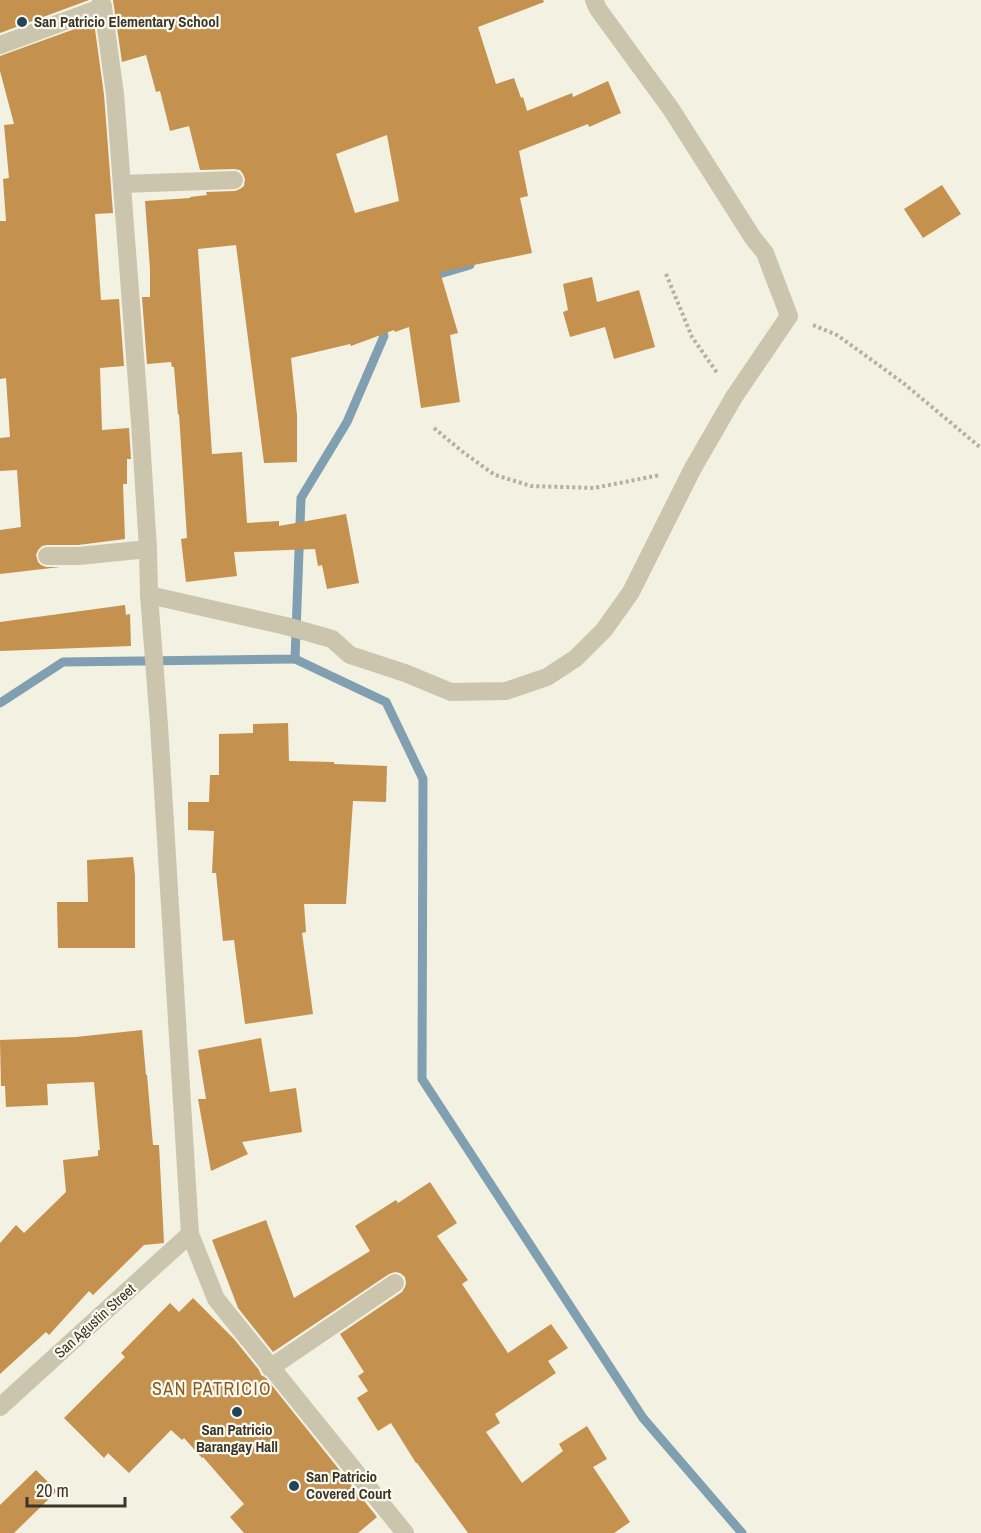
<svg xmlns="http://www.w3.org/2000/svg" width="981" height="1533" font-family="'Archivo Narrow',sans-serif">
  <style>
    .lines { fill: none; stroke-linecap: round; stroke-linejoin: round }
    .stream { stroke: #809fb0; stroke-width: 9 }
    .building { fill: #c4914e; fill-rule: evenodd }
    .path { stroke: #b8b097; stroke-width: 4; stroke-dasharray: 3 3; stroke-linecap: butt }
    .minor { stroke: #ccc5ad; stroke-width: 18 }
    .poi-dot { fill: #21455c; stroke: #fbf9ee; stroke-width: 2 }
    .labels { text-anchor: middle; stroke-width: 4.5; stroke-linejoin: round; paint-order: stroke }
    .poi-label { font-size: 15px; font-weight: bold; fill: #3a352b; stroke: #fbf9ee; text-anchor: start }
    .street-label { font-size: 15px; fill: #3a352b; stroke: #fbf9ee }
    .quarter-label { font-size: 18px; letter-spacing: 1.5px; fill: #885d25; stroke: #fbf9ee }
  </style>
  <rect width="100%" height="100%" fill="#f3f1e1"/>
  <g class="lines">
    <g class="stream">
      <polyline points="429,277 470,265"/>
      <polyline points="295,659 386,702 423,779 422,1079 643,1418 742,1533"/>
      <polyline points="0,703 63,662 295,659 301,498 347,422 384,336 380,323"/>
    </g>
  </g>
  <g class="building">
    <polygon points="0,0 89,0 0,33"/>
    <path d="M113,0H543L544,2L478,27L496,84L514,78L521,98L523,97L527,111L572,93L573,97L608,81L621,113L589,127L588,124L519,151L528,196L520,198L532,253L440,272L458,333L450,335L460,402L421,408L409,327L395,332L394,330L351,346L350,344L291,358L297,415V462L264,463L236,245L198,249L212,454L242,452L247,523L279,521V526L346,514L359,583L327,589L322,565L318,566L315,549L234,552L237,576L186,582L181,539L187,538L179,414L178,415L174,367H172L171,362L147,364L142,297H150V269L145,201L190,198V197L207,195L206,192L235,191L240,189L244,186L245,179L243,174L240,170L234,169L200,170L189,126L170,131L160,91L156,92L146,55L122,62ZM387,135L399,201L355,213L336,154Z"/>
    <polygon points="94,22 104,95 113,213 95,214 101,300 119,299 124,366 100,368 102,430 129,428 131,459 127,459 127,484 123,484 125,539 78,545 47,545 42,546 38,550 36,555 38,562 41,565 46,567 60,567 0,574 0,530 21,527 17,470 0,471 0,438 10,437 6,378 0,379 0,221 6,221 3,179 9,178 4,125 14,124 0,71 0,56"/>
    <polygon points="942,185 961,214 923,238 904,209"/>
    <polygon points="592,277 597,302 639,290 655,347 614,359 605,327 570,337 563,312 568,310 563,284"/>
    <polygon points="125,605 126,615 130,614 131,646 0,651 0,622"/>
    <polygon points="288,723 289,761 334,762 334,764 387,766 386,802 353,801 346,904 304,904 306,932 302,933 313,1014 245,1024 234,940 223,941 216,873 212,873 214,831 188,830 188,802 209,802 210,775 219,775 219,734 253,733 253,724"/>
    <polygon points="133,857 135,876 135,948 58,948 57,902 88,902 87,860"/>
    <polygon points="142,1030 146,1075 147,1075 153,1145 159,1145 164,1243 144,1245 93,1295 89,1291 49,1335 46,1332 0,1374 0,1243 16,1225 24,1233 66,1192 63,1160 98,1156 98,1150 100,1150 94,1082 47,1084 48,1105 6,1107 5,1086 1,1086 0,1040 76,1037"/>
    <polygon points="261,1038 270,1092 296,1088 302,1132 242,1142 248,1154 211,1171 198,1099 206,1099 198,1050"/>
    <polygon points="430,1182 457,1223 437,1236 468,1280 462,1284 508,1353 551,1324 568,1348 548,1361 556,1373 495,1414 500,1423 486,1432 522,1483 563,1451 559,1444 587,1426 607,1459 593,1467 630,1522 614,1533 468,1533 417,1463 416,1463 391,1423 378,1431 357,1398 368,1391 358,1376 364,1372 340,1334 402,1292 405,1287 406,1283 405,1277 400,1273 395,1272 389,1274 273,1352 238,1308 212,1240 266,1220 294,1298 370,1251 355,1226 396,1200 398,1203"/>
    <polygon points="193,1298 234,1339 259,1370 261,1375 266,1378 377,1517 358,1533 244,1533 230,1517 244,1504 203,1457 202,1458 184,1438 182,1440 171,1430 129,1473 108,1453 104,1458 64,1418 125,1357 121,1353 170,1303 179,1312"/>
    <polygon points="36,1470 57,1491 14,1533 0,1533 0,1505"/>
  </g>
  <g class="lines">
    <g class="path">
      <polyline points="666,274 692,337 718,374"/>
      <polyline points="813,325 837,335 902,382 981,448"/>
      <polyline points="434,428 464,453 495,475 531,486 594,488 660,475"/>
    </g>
    <g class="minor">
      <polyline points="101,0 103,7 115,94 140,422 148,549 149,595 159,725 190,1234 216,1299 405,1533"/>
      <polyline points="0,45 103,7"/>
      <polyline points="122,184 234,180"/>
      <polyline points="47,556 79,556 148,549"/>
      <polyline points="149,595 286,626 332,639 350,655 405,673 451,692 506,691 547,677 576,658 604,630 631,592 693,468 734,397 789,316 765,253 753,238 671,109 598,9 594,0"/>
      <polyline points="270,1368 395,1283"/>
      <polyline points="0,1407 190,1234"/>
    </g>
  </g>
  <g class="poi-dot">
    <circle cx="22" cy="22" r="6"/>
    <circle cx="237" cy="1412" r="6"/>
    <circle cx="294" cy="1486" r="6"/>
  </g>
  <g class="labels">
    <g class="poi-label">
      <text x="34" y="27">San Patricio Elementary School</text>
      <text x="237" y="1435" text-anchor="middle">San Patricio<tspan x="237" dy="17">Barangay Hall</tspan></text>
      <text x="306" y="1482">San Patricio<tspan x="306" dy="17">Covered Court</tspan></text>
    </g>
    <g class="street-label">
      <text transform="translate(95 1321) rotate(-42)" y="5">San Agustin Street</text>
    </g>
    <g class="quarter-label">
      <text x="212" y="1395">SAN PATRICIO</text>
    </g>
  </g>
  <path d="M27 1497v9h98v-9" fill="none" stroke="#3a352b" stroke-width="3"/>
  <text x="36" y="1497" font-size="18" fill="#3a352b" stroke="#fbf9ee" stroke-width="4.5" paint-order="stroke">20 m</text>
</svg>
